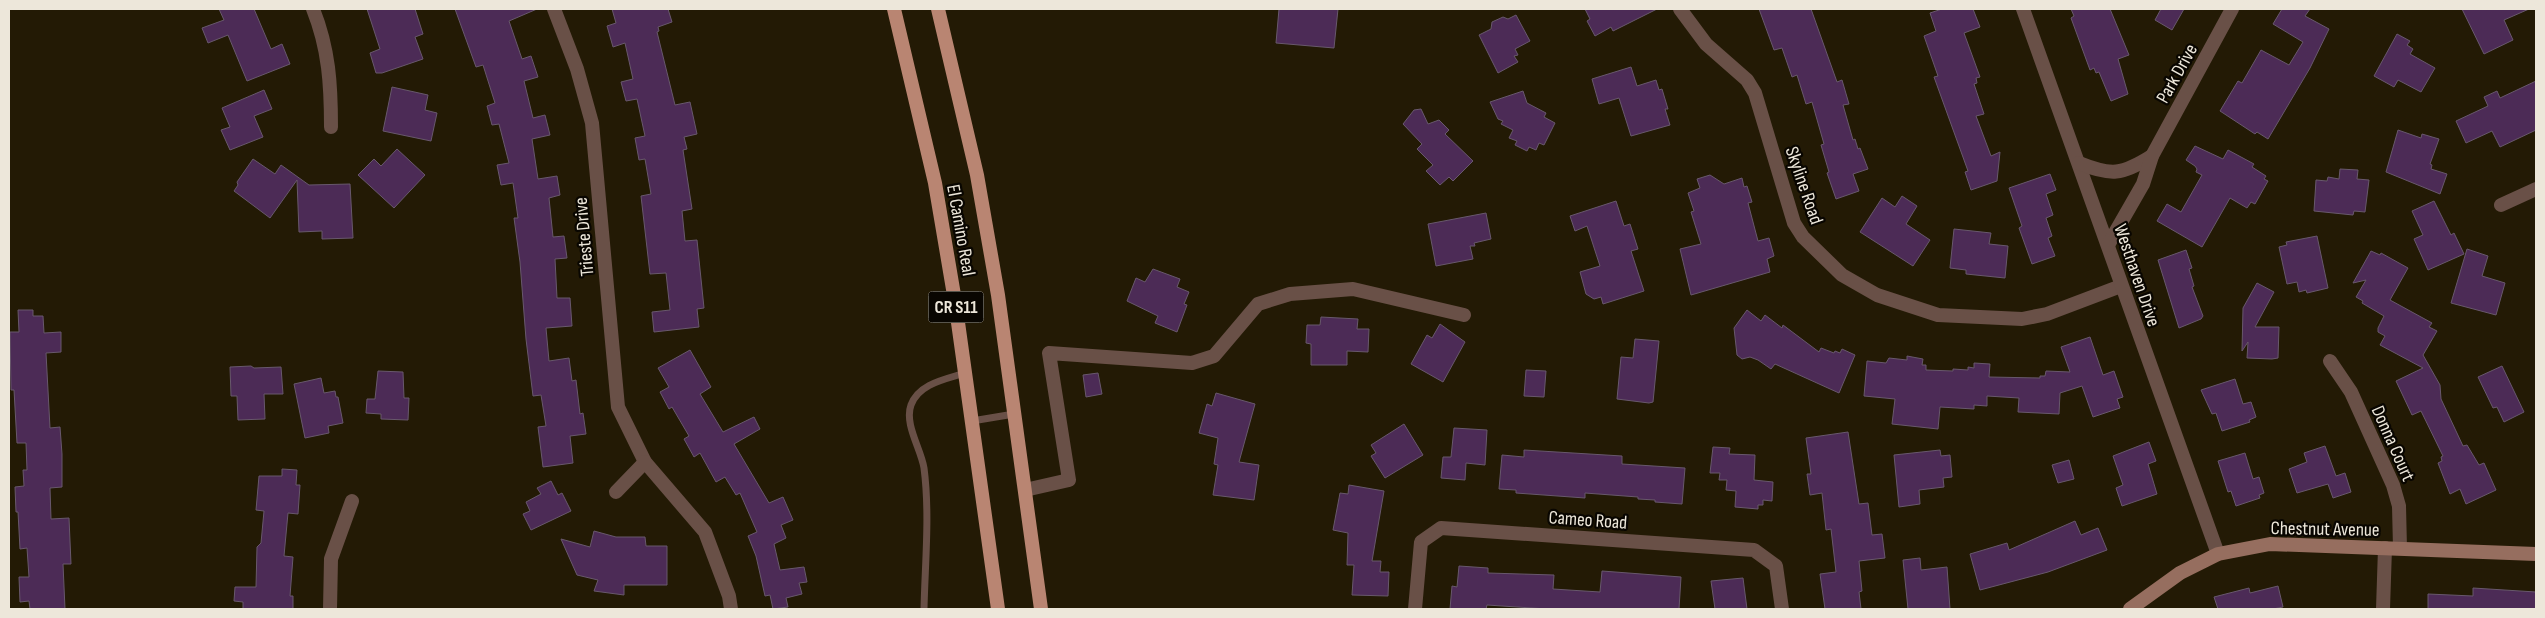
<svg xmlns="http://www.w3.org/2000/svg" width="2545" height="618" font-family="'Sofia Sans Condensed',sans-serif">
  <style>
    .building { fill: #4c2b56; stroke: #68586c }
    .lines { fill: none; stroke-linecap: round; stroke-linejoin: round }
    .service { stroke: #695047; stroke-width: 7 }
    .minor { stroke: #695047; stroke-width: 14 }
    .tertiary { stroke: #695047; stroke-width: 14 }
    .secondary { stroke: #966e5f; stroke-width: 14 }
    .primary { stroke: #b98572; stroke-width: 14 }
    .labels { text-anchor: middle; stroke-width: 4.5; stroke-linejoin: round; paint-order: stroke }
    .shield { fill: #090601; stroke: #a9a499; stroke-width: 1 }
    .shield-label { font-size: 18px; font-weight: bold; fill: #ede7da }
    .street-label { font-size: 19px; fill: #ede7da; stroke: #090601 }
  </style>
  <rect width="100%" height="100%" fill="#231a05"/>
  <g class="building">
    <polygon points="219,9 254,9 271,49 282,44 290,64 247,81 228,35 208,43 202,28 224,20"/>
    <polygon points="367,9 415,9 423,34 415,37 423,59 382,73 376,73 370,53 380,49"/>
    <polygon points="455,9 537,9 509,21 522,59 531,56 538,77 524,81 533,118 545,115 550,135 532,139 538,179 557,176 560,195 549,198 553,237 564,236 567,258 555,259 557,298 570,298 572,326 546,328 549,361 569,358 572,381 576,380 580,414 583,413 586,434 570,436 573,463 543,467 538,427 546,426 541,395 533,396 526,339 520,262 514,218 518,218 513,183 501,185 497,165 509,163 499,124 492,125 487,106 495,103 483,65 476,67"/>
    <polygon points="612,9 668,9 672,22 658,27 659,31 657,32 675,105 690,102 697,134 684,137 687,149 683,150 692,209 682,211 685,241 697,240 704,308 697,309 699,327 654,332 652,312 670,310 666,273 650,274 641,196 651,194 645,159 639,160 635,138 645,136 637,99 626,101 621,82 633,79 625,43 613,47 607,26 616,23"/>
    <polygon points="1279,9 1338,9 1334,48 1276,43"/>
    <polygon points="1585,9 1657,9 1613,31 1611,27 1595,36 1587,21 1590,19"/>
    <polygon points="1759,9 1811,9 1837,82 1842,80 1849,104 1843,105 1853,140 1855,139 1858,149 1860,148 1868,169 1853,174 1859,191 1836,199 1827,173 1829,172 1821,145 1824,144 1812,102 1806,104 1797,75 1792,77 1782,48 1774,50"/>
    <polygon points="1942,9 1973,9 1980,27 1964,33 1980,77 1976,78 1977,83 1974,84 1984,114 1976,116 1991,156 2000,152 1997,181 1971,190 1965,172 1968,171 1934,77 1938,76 1924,36 1936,31 1930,13"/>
    <polygon points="2071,9 2110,9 2129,55 2118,59 2128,94 2111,101 2099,72 2096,73 2094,68 2090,70 2071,18 2074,16"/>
    <polygon points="2161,9 2184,9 2172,30 2155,20"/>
    <polygon points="2282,9 2310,9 2305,16 2329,29 2310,68 2268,139 2257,132 2255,134 2220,111 2238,81 2242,83 2261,50 2289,65 2303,42 2273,24"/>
    <polygon points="2462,9 2529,9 2504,20 2513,40 2484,54"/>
    <polygon points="1516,15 1530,41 1515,49 1518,55 1514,56 1518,62 1498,73 1479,35 1491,29 1492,22 1503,17 1508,19"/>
    <polygon points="2397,34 2410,41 2407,45 2413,49 2410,54 2435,68 2421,92 2398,80 2394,87 2374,76"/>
    <polygon points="1631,67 1637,86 1656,80 1659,90 1662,89 1668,109 1665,109 1670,125 1631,136 1619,98 1599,104 1592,79"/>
    <polygon points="2536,81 2536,130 2500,147 2492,131 2466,143 2456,121 2488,106 2484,97 2497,91 2500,98"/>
    <polygon points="392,87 428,95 425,110 437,113 431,141 383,131"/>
    <polygon points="264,90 272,109 254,116 263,137 230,150 221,130 230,127 222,108"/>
    <polygon points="1523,91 1527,103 1546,113 1544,117 1555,123 1544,145 1539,143 1536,150 1529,147 1527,151 1515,145 1517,141 1509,138 1513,130 1501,124 1503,121 1498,119 1490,102"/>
    <polygon points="1421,109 1428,124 1439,120 1449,130 1445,134 1473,161 1453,181 1449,177 1440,185 1426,171 1433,165 1417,149 1422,144 1403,124 1414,110"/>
    <polygon points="2398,130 2421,138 2422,134 2439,139 2430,164 2432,165 2431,169 2447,174 2440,194 2386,172"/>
    <polygon points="2195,146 2223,159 2228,150 2254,164 2252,167 2266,176 2264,179 2268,181 2255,204 2251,202 2247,208 2230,198 2202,247 2157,221 2167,204 2181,212 2198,182 2202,175 2196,172 2197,169 2195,166 2186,160"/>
    <polygon points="397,149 425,175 394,208 358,175 374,159 381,166"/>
    <polygon points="253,159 275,174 281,165 309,185 350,184 353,238 322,239 322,231 299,232 297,180 270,218 234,191 238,185 237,182"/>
    <polygon points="2340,169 2358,170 2357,179 2369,180 2365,212 2354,211 2353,215 2314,211 2316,180 2327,181 2328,177 2339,179"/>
    <polygon points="2050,174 2056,190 2046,194 2053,215 2046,218 2052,236 2048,238 2055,256 2032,264 2019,228 2022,226 2009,188"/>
    <polygon points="1710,175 1724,184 1742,178 1744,187 1747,186 1752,202 1748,203 1758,241 1769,238 1774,256 1767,259 1770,272 1691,295 1680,249 1701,244 1691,212 1694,211 1688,193 1700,188 1697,179"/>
    <polygon points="1902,196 1917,206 1906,224 1930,240 1913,266 1860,232 1882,198 1895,207"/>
    <polygon points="1616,201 1624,226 1630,224 1638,249 1631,251 1644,291 1603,304 1601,297 1594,299 1586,294 1580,272 1600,266 1587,226 1575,231 1570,216"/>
    <polygon points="2434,201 2451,235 2454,233 2464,254 2428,270 2414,239 2423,235 2412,211"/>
    <polygon points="1486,213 1491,239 1474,243 1475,246 1470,246 1473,259 1436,266 1428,224"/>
    <polygon points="1954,229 1991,233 1989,244 2008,246 2005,278 1966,274 1966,270 1950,268"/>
    <polygon points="2317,236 2328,288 2307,293 2306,290 2299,292 2297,282 2287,284 2279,247 2287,245 2286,242"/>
    <polygon points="2467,249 2488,256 2482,276 2505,283 2496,315 2451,303"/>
    <polygon points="2186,250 2192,268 2189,269 2194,286 2192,287 2203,316 2201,319 2179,328 2158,260"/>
    <polygon points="2371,251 2380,255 2381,253 2408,268 2390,300 2432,323 2429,327 2437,331 2423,355 2440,385 2441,399 2463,446 2467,445 2479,465 2484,463 2496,490 2466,504 2460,489 2450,494 2438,463 2442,461 2441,457 2443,456 2421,411 2412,415 2396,381 2423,368 2380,345 2385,336 2378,332 2378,328 2384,316 2362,303 2363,301 2356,297 2366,280 2353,283"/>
    <polygon points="1153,269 1180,279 1177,287 1189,292 1184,304 1187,305 1177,332 1155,323 1158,316 1127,301 1136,278 1145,282"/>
    <polygon points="2257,283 2274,292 2255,327 2279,327 2278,358 2272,359 2247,358 2248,342 2242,351 2243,308"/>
    <polygon points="18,310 33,310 33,316 43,316 44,333 61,332 61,352 46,353 50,428 60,427 62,454 62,487 50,488 51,519 69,518 71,564 63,564 65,609 30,609 29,601 20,602 19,577 29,577 27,548 20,549 18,512 16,512 15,487 24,486 23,470 27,470 26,443 17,443 14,390 11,390 10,332 19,332"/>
    <polygon points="1747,310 1761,321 1765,315 1782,328 1783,325 1819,352 1821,348 1834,353 1835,351 1840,353 1842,349 1855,355 1839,393 1775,364 1771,369 1758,360 1750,357 1742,359 1737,355 1734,328"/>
    <polygon points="1321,317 1358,319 1357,329 1369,329 1368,352 1347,351 1347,365 1311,365 1311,344 1306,343 1307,325 1320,325"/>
    <polygon points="1440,324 1465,342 1443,382 1411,364 1427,335 1432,338"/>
    <polygon points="2090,337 2103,375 2114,371 2123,397 2117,399 2120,408 2093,417 2082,386 2060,393 2059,414 2018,412 2019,398 1987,396 1987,406 1974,405 1974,409 1940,407 1938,429 1892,424 1895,399 1864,396 1867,361 1886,363 1889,358 1907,360 1907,356 1923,359 1922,365 1926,365 1926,370 1953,371 1953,369 1968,370 1968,367 1974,368 1974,363 1990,364 1989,377 2040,378 2040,376 2045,376 2046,371 2070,372 2061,347"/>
    <polygon points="1635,339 1659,341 1653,402 1649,403 1617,399 1621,357 1633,358"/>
    <polygon points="690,350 711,387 700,394 723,432 754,417 760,429 734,444 769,503 783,497 793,520 781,525 786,538 774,544 780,570 804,567 807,582 799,583 802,594 786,598 788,607 773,609 770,595 765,596 756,556 748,536 757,532 740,493 736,495 725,477 716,482 700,453 694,457 684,439 689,436 672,407 669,409 660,392 669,387 658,368"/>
    <polygon points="251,366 254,368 281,367 283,394 264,394 265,419 238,420 237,396 231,396 230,367"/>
    <polygon points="2502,366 2524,412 2504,422 2497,407 2493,408 2478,377"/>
    <polygon points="1526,370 1546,371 1544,397 1524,396"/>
    <polygon points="378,371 403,372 404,398 409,398 408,420 381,419 381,414 366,413 367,399 375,399"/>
    <polygon points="1098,373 1102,394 1086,397 1083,375"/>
    <polygon points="321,378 324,393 335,391 336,397 338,397 343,423 328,426 329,433 305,438 294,384"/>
    <polygon points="2235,379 2243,404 2251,402 2256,417 2249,420 2250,422 2222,431 2216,413 2212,414 2201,390"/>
    <polygon points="1216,393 1255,404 1239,462 1259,465 1254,500 1213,495 1218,465 1214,464 1218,438 1199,433 1207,404 1212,406"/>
    <polygon points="1404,424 1423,455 1385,478 1371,456 1376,453 1371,445"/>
    <polygon points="1454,428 1487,430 1485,465 1466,463 1465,480 1441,478 1443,457 1451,457"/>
    <polygon points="1848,432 1859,504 1868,503 1872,535 1882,534 1885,558 1859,561 1862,591 1859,592 1861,609 1825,609 1820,574 1836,572 1831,529 1826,530 1822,493 1810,495 1807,474 1811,474 1806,438"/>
    <polygon points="2149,442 2156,461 2148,464 2157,494 2122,506 2116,488 2123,485 2113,456"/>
    <polygon points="2325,446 2336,476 2345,473 2351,492 2333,498 2328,484 2297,493 2289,469 2307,462 2304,453"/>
    <polygon points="1713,447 1730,448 1729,454 1755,455 1754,480 1773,482 1772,501 1763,500 1763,505 1758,505 1758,509 1735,507 1736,491 1726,490 1727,480 1719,480 1720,473 1710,473"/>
    <polygon points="1524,450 1622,456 1622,464 1685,468 1682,504 1655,502 1655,500 1638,499 1638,497 1585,493 1585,498 1516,493 1516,490 1499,489 1502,455 1524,457"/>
    <polygon points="1940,450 1941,456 1950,455 1952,477 1943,478 1944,487 1919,490 1920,504 1899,507 1894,455"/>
    <polygon points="2245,453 2253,479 2259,477 2264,493 2259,495 2260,498 2236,506 2231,491 2228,492 2218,461"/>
    <polygon points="2069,460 2074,479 2058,483 2052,465"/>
    <polygon points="282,469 297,470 296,485 300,485 298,514 288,513 284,556 293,557 290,596 293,596 293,609 243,609 243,602 234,601 235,587 256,587 257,547 261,543 264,511 256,510 259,476 282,476"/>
    <polygon points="551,481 558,495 562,493 571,511 531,530 523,514 530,511 526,502 541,494 537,488"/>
    <polygon points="1349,485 1384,491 1372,561 1381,561 1380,572 1389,572 1388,596 1352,595 1354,565 1347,565 1348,533 1333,530 1340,493 1348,494"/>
    <polygon points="2075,521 2081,535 2098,528 2107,550 2048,572 1980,590 1970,554 2007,543 2009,550"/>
    <polygon points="594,531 616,537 645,537 646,546 667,546 667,585 624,585 624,595 594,591 598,580 577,575 561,539 590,547"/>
    <polygon points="1920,558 1921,570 1947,567 1950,609 1908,609 1903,560"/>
    <polygon points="1459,566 1488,568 1488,573 1554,575 1553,589 1600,592 1602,571 1681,577 1679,609 1547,609 1487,605 1486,609 1450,609 1452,586 1457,587"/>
    <polygon points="1743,578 1747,609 1715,609 1711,581"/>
    <polygon points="2278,586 2283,607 2273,609 2218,609 2214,597 2249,588 2250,593"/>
    <polygon points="2473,588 2536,592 2536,609 2428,609 2428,594 2473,596"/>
  </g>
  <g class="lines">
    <g class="service">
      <polyline points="972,421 1014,414"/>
      <path d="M924,609C925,563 930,514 924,468C921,449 904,424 911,405C919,383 947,379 965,373"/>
    </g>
    <g class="minor">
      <path d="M313,9C329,49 331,85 331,127"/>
      <polyline points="554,9 577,69 592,123 618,407 645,462 705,532 729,596 731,609"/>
      <polyline points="1680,9 1706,44 1747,80 1755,93 1794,223 1803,237 1842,275 1877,295 1938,315 2022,319 2047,314 2121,286"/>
      <polyline points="2023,9 2218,554"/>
      <polyline points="2501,205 2536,189"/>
      <polyline points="2330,361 2351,392 2393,485 2399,506 2400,548"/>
      <polyline points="1025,490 1069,480 1049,353 1192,363 1214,356 1258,304 1290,294 1353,289 1464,315"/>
      <polyline points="616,492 645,462"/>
      <polyline points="330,609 331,559 352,501"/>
      <polyline points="1415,609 1421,542 1441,528 1754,550 1776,566 1782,609"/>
    </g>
    <g class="tertiary">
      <path d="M2079,163C2111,176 2122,175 2152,156"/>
      <polyline points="2108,245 2143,184 2152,156 2232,9"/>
      <polyline points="2383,609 2385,548"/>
    </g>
    <polyline class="secondary" points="2130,609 2180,573 2218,554 2270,544 2536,554"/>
    <g class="primary">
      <polyline points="894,9 935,183 955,301 998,609"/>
      <polyline points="938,9 977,175 998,295 1041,609"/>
    </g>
  </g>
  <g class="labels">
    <rect class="shield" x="928.5" y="291.5" width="55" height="31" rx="4"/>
    <g class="shield-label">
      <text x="956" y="313">CR S11</text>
    </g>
    <g class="street-label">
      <text transform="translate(2176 73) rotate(-61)" y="7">Park Drive</text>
      <text transform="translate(1805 185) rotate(71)" y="7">Skyline Road</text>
      <text transform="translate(962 230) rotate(80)" y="7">El Camino Real</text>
      <text transform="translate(583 237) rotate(-95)" y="7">Trieste Drive</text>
      <text transform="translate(2138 275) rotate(71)" y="7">Westhaven Drive</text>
      <text transform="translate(2394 443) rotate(66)" y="7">Donna Court</text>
      <text transform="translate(1588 519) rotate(4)" y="7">Cameo Road</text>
      <text transform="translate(2325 528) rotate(1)" y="7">Chestnut Avenue</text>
    </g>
  </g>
  <rect width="2545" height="618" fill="none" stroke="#ede7da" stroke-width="20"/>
</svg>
